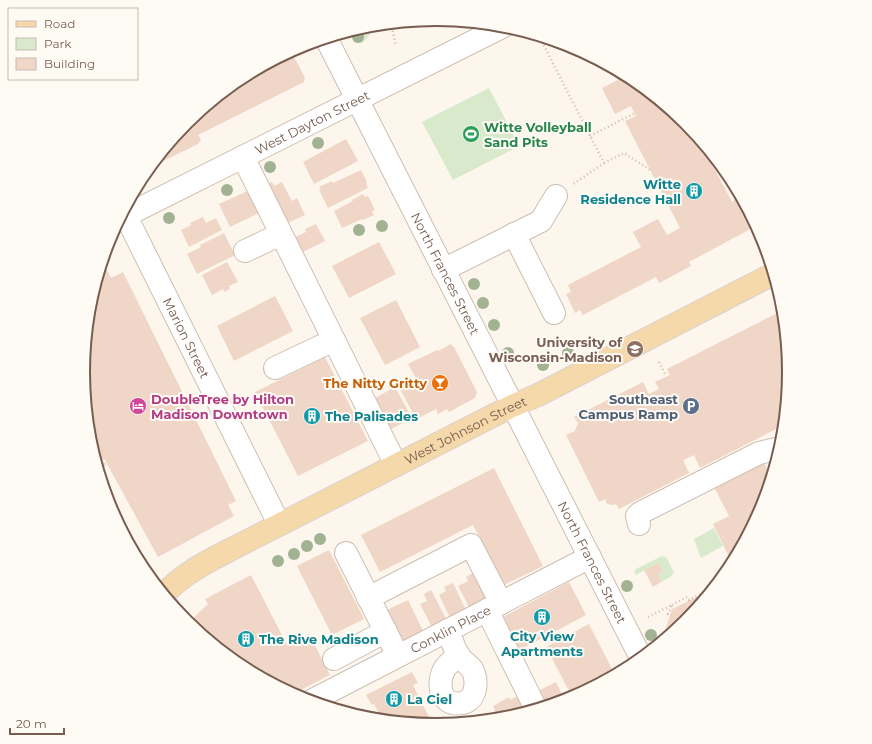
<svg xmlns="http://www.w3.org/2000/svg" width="872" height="744" font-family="Montserrat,sans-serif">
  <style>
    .green { fill: #d8eacb }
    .building { fill: #f0d6c6 }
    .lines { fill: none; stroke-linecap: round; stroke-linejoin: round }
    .minor-casing { stroke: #cebeb2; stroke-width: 24 }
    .major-casing { stroke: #d9d2ce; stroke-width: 24 }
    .path { stroke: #d6baa8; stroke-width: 2.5; stroke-dasharray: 1 3; stroke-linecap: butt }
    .minor { stroke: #fff; stroke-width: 22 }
    .major { stroke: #f6d9aa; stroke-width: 22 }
    .tree { fill: #a1b392 }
    .labels { text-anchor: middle; stroke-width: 4; stroke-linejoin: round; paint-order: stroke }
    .street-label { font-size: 13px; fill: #775d50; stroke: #fefaf4 }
    .leisure-label { font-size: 13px; font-weight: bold; fill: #27864d; stroke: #fefaf4; text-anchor: start }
    .culture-label { font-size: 13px; font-weight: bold; fill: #0d838f; stroke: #fefaf4; text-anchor: start }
    .education-label { font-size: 13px; font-weight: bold; fill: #785e54; stroke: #fefaf4; text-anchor: end }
    .food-label { font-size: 13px; font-weight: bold; fill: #c56008; stroke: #fefaf4; text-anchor: end }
    .hotel-label { font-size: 13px; font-weight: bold; fill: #b23c85; stroke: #fefaf4; text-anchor: start }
    .service-label { font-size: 13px; font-weight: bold; fill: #4e5e75; stroke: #fefaf4; text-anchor: end }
    .rim { fill: none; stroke: #775d50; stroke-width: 2 }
  </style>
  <rect width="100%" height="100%" fill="#fcf6ed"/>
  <g class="green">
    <path d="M371,25C371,34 368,39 361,43L356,42L351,31Z"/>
    <polygon points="489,88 519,146 453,180 422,122"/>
    <polygon points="714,528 723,546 701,558 694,539"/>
    <polygon points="662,556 667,558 674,573 670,577 661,582 658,575 663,572 658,563 636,575 634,570"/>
  </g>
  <g class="building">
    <polygon points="291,51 305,78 304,82 198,135 201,139 198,144 149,168 187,122 240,78"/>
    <polygon points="612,68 632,79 686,123 699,139 732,202 735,200 731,193 737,190 756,226 689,262 691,266 659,283 656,277 583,315 580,310 575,313 566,294 571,292 568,285 641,247 633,232 658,219 667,235 680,228 625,121 636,116 631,106 615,114 602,88 618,80"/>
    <polygon points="346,139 358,161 314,184 303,162"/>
    <polygon points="361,170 367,182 366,183 368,188 328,208 319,190 321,189 319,187 332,181 333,183"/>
    <polygon points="272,182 274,186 282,182 292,201 297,198 305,215 283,225 265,186"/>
    <polygon points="252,189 263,211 230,227 219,204"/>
    <polygon points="363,194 365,197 368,196 375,210 372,211 374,215 363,220 362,219 342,228 334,211 353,201 352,200"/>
    <polygon points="203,217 206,223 216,218 222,230 189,247 181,230 191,225 190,223"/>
    <polygon points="316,224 325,241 301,253 293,238 306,232 305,229"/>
    <polygon points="224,233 235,255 197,274 187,254 201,247 200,245"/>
    <polygon points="379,242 396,274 349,298 332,266"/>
    <polygon points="227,262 238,282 229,286 230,289 224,292 223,289 212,295 202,275"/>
    <polygon points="105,266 111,278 123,272 236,501 228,505 234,516 158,557 105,460 95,457 90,441 83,372 90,303 101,268"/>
    <polygon points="275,296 293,331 234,361 217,326"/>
    <polygon points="396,300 420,347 385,365 360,318"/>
    <polygon points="783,310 789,372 784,425 700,468 694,455 683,460 689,473 619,509 616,504 613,505 607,504 605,499 599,502 566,435 575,431 578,423 574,417 643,382 649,394 659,389 655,382 670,375 667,369"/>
    <polygon points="451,344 453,347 454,347 477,392 475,398 449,412 447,409 438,414 436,409 416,419 399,387 416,378 408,364 437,350 438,351"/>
    <polygon points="325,357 368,441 298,476 255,392"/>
    <polygon points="395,387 412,418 382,434 366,403"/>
    <polygon points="95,459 106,463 101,478"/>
    <polygon points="764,462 771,477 762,507 732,563 713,524 729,516 714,487"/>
    <polygon points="494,468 543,566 504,585 473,525 380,572 361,535"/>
    <polygon points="329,550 364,619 332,635 297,566"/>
    <polygon points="658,563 663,572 658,575 661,582 653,587 644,570"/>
    <polygon points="473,573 486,598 469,607 458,586 468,581 466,577"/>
    <polygon points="251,575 287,645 309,634 330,675 293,694 240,665 188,623 208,604 205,599"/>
    <polygon points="569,582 586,615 518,651 501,618"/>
    <polygon points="453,583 466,610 450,618 439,595 446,591 444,587"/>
    <polygon points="717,583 685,622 666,638 664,634 672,609 709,591 708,588"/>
    <polygon points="431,590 449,624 434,631 420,604 427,601 424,594"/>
    <polygon points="408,600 423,631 401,642 385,611"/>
    <polygon points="589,624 613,671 570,693 546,647"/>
    <polygon points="412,672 418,683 413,685 433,725 377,719 381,717 374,704 372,705 366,695"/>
    <polygon points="556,682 565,700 541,707 534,693"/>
    <polygon points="518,696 532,710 505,718 482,720 481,718 495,711 493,706 509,697 510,700"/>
  </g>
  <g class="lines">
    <g class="minor-casing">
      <g id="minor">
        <path id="s1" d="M326,38L641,658"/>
        <polyline points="243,157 396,465"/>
        <path id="s2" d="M126,216L279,524"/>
        <path id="s3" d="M119,219L504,26"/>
        <polyline points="514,234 554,313"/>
        <polyline points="245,251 281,234"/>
        <polyline points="443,270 541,221 556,196"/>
        <polyline points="275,368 334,340"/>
        <polyline points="639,524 637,516 640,513 759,453 780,448"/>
        <polyline points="346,553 398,656"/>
        <polyline points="368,598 471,545 501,603"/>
        <polyline points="487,610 536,709"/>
        <path d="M448,630C451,638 454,649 459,656C462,661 468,664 472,669C478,680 477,699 463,703C458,704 453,704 448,701C438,694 439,678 445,668C449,663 454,659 459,656"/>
        <polyline points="334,659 386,631"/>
        <path id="s4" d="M311,701L590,557"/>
      </g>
    </g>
    <g class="major-casing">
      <g id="major">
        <path id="s5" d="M164,594C180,577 199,566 220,555L512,406L538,395L773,274"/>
      </g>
    </g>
    <g class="path">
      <polyline points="391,23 396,46"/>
      <polyline points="540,38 604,163 572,185"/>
      <polyline points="590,136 635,113"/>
      <polyline points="604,163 624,153 650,170"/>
      <polyline points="659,362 666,376"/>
      <polyline points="672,605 687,597 689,600 700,594 700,595"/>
      <polyline points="648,617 672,605 668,614 671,615"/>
    </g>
    <use href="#minor" class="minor"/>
    <use href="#major" class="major"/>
  </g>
  <g class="tree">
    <circle cx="358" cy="37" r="6"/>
    <circle cx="318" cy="143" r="6"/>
    <circle cx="270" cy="167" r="6"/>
    <circle cx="227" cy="190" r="6"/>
    <circle cx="169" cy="218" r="6"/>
    <circle cx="382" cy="226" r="6"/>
    <circle cx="359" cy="230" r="6"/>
    <circle cx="474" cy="284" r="6"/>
    <circle cx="483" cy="303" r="6"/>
    <circle cx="494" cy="325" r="6"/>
    <circle cx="591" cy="342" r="6"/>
    <circle cx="508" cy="353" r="6"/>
    <circle cx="568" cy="353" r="6"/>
    <circle cx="543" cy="365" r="6"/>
    <circle cx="320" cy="539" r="6"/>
    <circle cx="307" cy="546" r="6"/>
    <circle cx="294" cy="554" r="6"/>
    <circle cx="278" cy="561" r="6"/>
    <circle cx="627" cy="586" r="6"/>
    <circle cx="651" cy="635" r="6"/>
  </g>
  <defs>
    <g id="stadium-disc" transform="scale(0.9)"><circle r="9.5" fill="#2e9e5b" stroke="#fefaf4"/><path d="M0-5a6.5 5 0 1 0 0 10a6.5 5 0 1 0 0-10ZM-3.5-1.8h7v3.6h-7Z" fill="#fff"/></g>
    <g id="building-disc" transform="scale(0.9)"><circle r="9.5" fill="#0f9aa8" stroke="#fefaf4"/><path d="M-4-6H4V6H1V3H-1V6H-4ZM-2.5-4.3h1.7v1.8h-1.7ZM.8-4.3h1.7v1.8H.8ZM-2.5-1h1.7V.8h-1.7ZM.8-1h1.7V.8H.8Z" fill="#fff"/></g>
    <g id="university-disc" transform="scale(0.9)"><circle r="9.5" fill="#8d6e63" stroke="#fefaf4"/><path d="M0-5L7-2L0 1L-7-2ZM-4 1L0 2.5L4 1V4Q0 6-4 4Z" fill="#fff"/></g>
    <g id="bar-disc" transform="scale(0.9)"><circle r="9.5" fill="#e8710a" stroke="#fefaf4"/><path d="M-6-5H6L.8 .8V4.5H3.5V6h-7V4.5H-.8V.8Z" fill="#fff"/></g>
    <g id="hotel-disc" transform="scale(0.9)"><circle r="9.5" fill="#d1479c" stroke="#fefaf4"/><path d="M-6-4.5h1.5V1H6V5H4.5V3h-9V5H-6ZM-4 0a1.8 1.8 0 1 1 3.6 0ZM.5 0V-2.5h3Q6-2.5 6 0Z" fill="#fff"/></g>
    <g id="parking-disc" transform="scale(0.9)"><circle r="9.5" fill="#5c6f8a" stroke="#fefaf4"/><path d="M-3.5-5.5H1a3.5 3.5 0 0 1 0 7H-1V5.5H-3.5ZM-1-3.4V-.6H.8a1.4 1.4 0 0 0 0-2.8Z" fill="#fff"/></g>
  </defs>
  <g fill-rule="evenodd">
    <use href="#stadium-disc" x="471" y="134"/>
    <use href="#building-disc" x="694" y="191"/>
    <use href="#university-disc" x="635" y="349"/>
    <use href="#bar-disc" x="440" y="383"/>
    <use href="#hotel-disc" x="138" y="406"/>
    <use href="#parking-disc" x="691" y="406"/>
    <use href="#building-disc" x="312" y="416"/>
    <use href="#building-disc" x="542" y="617"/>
    <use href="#building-disc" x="246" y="639"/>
    <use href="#building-disc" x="394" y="699"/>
  </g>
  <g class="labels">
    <g class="street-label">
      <text dy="5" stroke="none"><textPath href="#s3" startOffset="216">West Dayton Street</textPath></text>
      <text dy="5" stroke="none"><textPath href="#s1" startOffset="264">North Frances Street</textPath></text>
      <text dy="5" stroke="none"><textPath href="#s2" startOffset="136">Marion Street</textPath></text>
      <text dy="5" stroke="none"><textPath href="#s5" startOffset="344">West Johnson Street</textPath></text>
      <text dy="5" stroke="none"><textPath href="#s1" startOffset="588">North Frances Street</textPath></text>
      <text dy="5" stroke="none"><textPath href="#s4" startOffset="157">Conklin Place</textPath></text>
    </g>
    <g class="leisure-label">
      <text x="484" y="132">Witte Volleyball<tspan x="484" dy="15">Sand Pits</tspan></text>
    </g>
    <g class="culture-label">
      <text x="681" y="189" text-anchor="end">Witte<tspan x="681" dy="15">Residence Hall</tspan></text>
      <text x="325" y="421">The Palisades</text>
      <text x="542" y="641" text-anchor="middle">City View<tspan x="542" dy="15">Apartments</tspan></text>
      <text x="259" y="644">The Rive Madison</text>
      <text x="407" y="704">La Ciel</text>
    </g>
    <g class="education-label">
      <text x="622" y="347">University of<tspan x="622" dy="15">Wisconsin-Madison</tspan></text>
    </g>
    <g class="food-label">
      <text x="427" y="388">The Nitty Gritty</text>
    </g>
    <g class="hotel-label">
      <text x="151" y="404">DoubleTree by Hilton<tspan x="151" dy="15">Madison Downtown</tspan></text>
    </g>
    <g class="service-label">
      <text x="678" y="404">Southeast<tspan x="678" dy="15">Campus Ramp</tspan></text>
    </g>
  </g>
  <path d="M0 0H872V744H0ZM90 372a346 346 0 1 1 692 0a346 346 0 1 1-692 0Z" fill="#fefaf4" fill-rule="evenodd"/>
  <path class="rim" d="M90 372a346 346 0 1 1 692 0a346 346 0 1 1-692 0Z"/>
  <rect x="8" y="8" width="130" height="72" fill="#fefaf4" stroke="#c8bbb2"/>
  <rect x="16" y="21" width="20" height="6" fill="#f6d9aa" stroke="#c8bbb2"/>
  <text x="44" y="28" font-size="12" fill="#775d50">Road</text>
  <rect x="16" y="38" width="20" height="12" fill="#d8eacb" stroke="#c8bbb2"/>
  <text x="44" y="48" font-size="12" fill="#775d50">Park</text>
  <rect x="16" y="58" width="20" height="12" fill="#f0d6c6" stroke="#c8bbb2"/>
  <text x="44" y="68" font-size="12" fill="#775d50">Building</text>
  <path d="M10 728v6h54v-6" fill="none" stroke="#775d50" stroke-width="2"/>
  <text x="16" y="728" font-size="12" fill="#775d50" stroke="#fefaf4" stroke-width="3" paint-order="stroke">20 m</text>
</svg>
